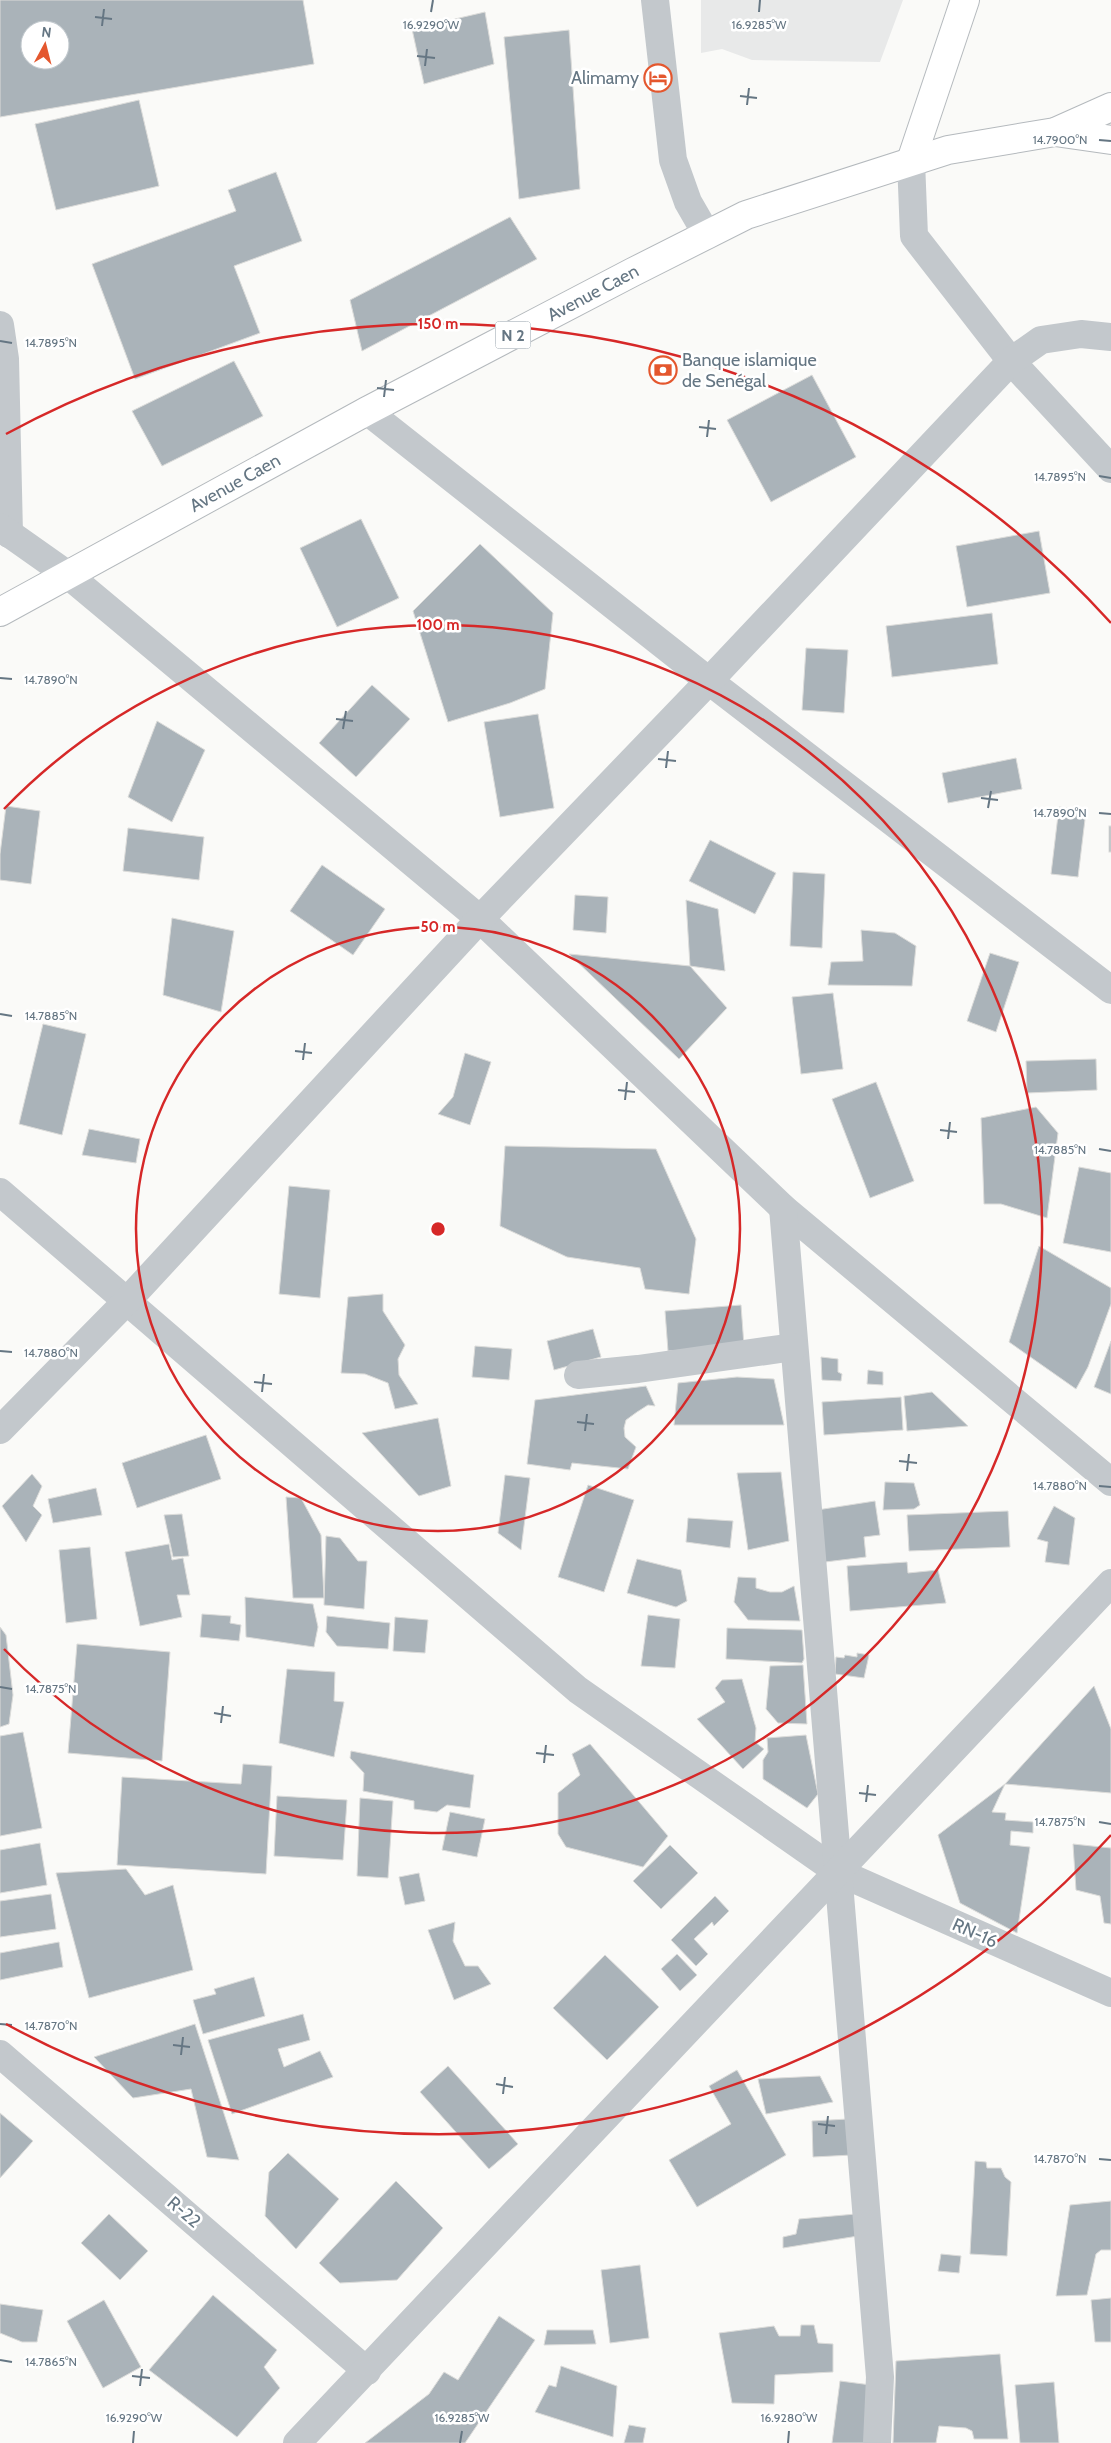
<svg xmlns="http://www.w3.org/2000/svg" width="1111" height="2443" font-family="Cabin,sans-serif">
  <style>
    .built { fill: #e8e9e9 }
    .building { fill: #aab3b9; stroke: #dcdcda; fill-rule: evenodd }
    .lines { fill: none; stroke-linecap: round; stroke-linejoin: round }
    .major-casing { stroke: #b5babe; stroke-width: 30 }
    .highway-casing { stroke: #b4b9bd; stroke-width: 30 }
    .minor { stroke: #c3c8cc; stroke-width: 28 }
    .major { stroke: #fff; stroke-width: 28 }
    .highway { stroke: #fff; stroke-width: 28 }
    .ticks { fill: none; stroke: #657683; stroke-width: 2 }
    .ring { fill: none; stroke: #d62828; stroke-width: 2.5 }
    .labels { text-anchor: middle; stroke-width: 5; stroke-linejoin: round; paint-order: stroke }
    .shield { fill: #fff; stroke: #939fa8; stroke-width: 1 }
    .shield-label { font-size: 16px; font-weight: bold; fill: #657683 }
    .poi-label { font-size: 18px; fill: #657683; stroke: #fff; text-anchor: end }
    .street-label { font-size: 18px; fill: #657683; stroke: #fff }
    .ticks-label { font-size: 12px; text-anchor: middle; fill: #657683; stroke: #fff; stroke-width: 5; stroke-linejoin: round; paint-order: stroke }
    .centre { fill: #d62828; stroke: #fff; stroke-width: 2.5 }
    .ring-label { font-size: 15px; text-anchor: middle; font-weight: bold; fill: #d62828; stroke: #fff; stroke-width: 5; stroke-linejoin: round; paint-order: stroke }
  </style>
  <rect width="100%" height="100%" fill="#fafaf8"/>
  <polygon class="built" points="701,0 903,0 880,62 752,60 722,49 701,53"/>
  <g class="building">
    <path d="M0,0H303L314,64L0,117ZM30,30H60V60H30Z"/>
    <polygon points="485,12 494,64 424,84 412,29"/>
    <polygon points="569,30 580,189 519,199 504,37"/>
    <polygon points="139,100 159,186 56,210 35,124"/>
    <polygon points="276,172 302,241 234,266 260,333 135,379 92,264 236,211 228,190"/>
    <polygon points="510,217 537,259 362,351 350,300"/>
    <polygon points="234,361 263,416 162,466 132,411"/>
    <polygon points="812,375 856,457 771,502 727,420"/>
    <polygon points="361,519 399,598 337,627 300,548"/>
    <polygon points="1039,531 1050,593 967,607 956,546"/>
    <polygon points="480,544 553,613 545,689 510,703 448,722 413,611"/>
    <polygon points="992,613 998,664 892,677 886,626"/>
    <polygon points="806,648 848,650 844,713 802,710"/>
    <polygon points="372,685 410,719 356,777 319,743"/>
    <polygon points="538,714 554,808 500,817 484,722"/>
    <polygon points="157,721 205,750 172,822 128,797"/>
    <polygon points="1016,758 1022,789 948,803 942,773"/>
    <polygon points="6,806 40,811 31,884 0,880 0,854"/>
    <polygon points="1059,807 1086,811 1078,877 1051,874"/>
    <rect x="1109" y="826" width="2" height="26"/>
    <polygon points="128,828 204,837 199,880 123,871"/>
    <polygon points="710,840 776,873 755,914 689,881"/>
    <polygon points="322,865 385,909 353,955 290,911"/>
    <polygon points="793,872 825,874 822,948 790,946"/>
    <polygon points="575,895 608,897 606,933 573,930"/>
    <polygon points="686,900 718,909 725,971 690,966"/>
    <polygon points="172,918 234,931 221,1012 163,995"/>
    <polygon points="861,930 895,933 916,946 912,986 828,985 831,962 863,961"/>
    <polygon points="990,953 1019,962 996,1032 967,1021"/>
    <polygon points="569,954 690,966 727,1008 679,1059"/>
    <polygon points="833,993 843,1069 801,1074 792,997"/>
    <polygon points="43,1024 86,1034 62,1135 19,1124"/>
    <polygon points="465,1053 491,1062 470,1125 438,1114 453,1097"/>
    <polygon points="1096,1059 1097,1090 1027,1093 1026,1061"/>
    <polygon points="876,1082 914,1181 870,1198 832,1099"/>
    <polygon points="1036,1107 1058,1133 1047,1218 1001,1204 984,1204 981,1118"/>
    <polygon points="89,1129 140,1139 136,1163 82,1155"/>
    <polygon points="505,1146 656,1149 696,1239 689,1294 645,1289 640,1268 567,1257 500,1226"/>
    <polygon points="1079,1167 1111,1173 1111,1252 1063,1243"/>
    <polygon points="289,1186 330,1190 320,1298 279,1294"/>
    <polygon points="1039,1246 1111,1288 1111,1304 1088,1367 1076,1389 1009,1342"/>
    <polygon points="383,1294 383,1311 405,1345 398,1359 399,1375 418,1404 395,1409 388,1383 365,1374 341,1373 348,1297"/>
    <polygon points="741,1305 744,1346 668,1351 665,1311"/>
    <polygon points="593,1329 601,1357 554,1370 547,1341"/>
    <polygon points="1111,1341 1111,1394 1094,1387"/>
    <polygon points="475,1346 512,1349 509,1380 472,1377"/>
    <polygon points="821,1357 838,1359 838,1372 842,1374 841,1381 822,1380"/>
    <polygon points="868,1370 883,1372 883,1385 867,1384"/>
    <polygon points="737,1377 774,1379 784,1425 674,1425 678,1383"/>
    <polygon points="646,1386 655,1406 648,1405 637,1412 626,1420 624,1428 625,1437 636,1447 628,1469 572,1463 570,1470 527,1464 535,1400"/>
    <polygon points="932,1392 968,1426 907,1431 904,1396"/>
    <polygon points="901,1397 903,1430 824,1435 822,1402"/>
    <polygon points="438,1418 451,1486 419,1496 362,1433"/>
    <polygon points="206,1435 221,1479 137,1508 122,1463"/>
    <polygon points="781,1472 789,1541 748,1550 737,1473"/>
    <polygon points="32,1474 42,1486 33,1506 42,1515 26,1542 2,1506"/>
    <polygon points="505,1475 530,1478 521,1550 498,1533"/>
    <polygon points="885,1482 914,1483 920,1505 914,1509 883,1510"/>
    <polygon points="588,1485 634,1500 604,1592 558,1577"/>
    <polygon points="96,1488 102,1515 53,1523 48,1499"/>
    <polygon points="286,1497 301,1498 321,1535 324,1598 293,1598"/>
    <polygon points="875,1501 880,1535 864,1537 866,1557 825,1562 817,1510"/>
    <polygon points="1054,1506 1075,1518 1069,1565 1045,1562 1048,1542 1037,1539"/>
    <polygon points="1008,1511 1010,1547 909,1551 907,1515"/>
    <polygon points="182,1514 189,1556 173,1557 164,1515"/>
    <polygon points="688,1518 733,1521 730,1548 686,1542"/>
    <polygon points="326,1536 340,1538 358,1561 367,1561 364,1609 324,1605"/>
    <polygon points="169,1544 172,1560 183,1558 190,1595 177,1595 182,1617 140,1626 125,1552"/>
    <polygon points="90,1547 97,1619 66,1623 59,1550"/>
    <polygon points="637,1559 681,1570 687,1601 676,1607 627,1593"/>
    <polygon points="907,1562 908,1573 938,1570 946,1603 850,1611 847,1566"/>
    <polygon points="738,1577 756,1578 756,1588 770,1592 782,1592 794,1586 800,1621 748,1620 734,1602"/>
    <polygon points="245,1597 313,1604 318,1627 314,1647 246,1637"/>
    <polygon points="202,1614 231,1616 230,1623 241,1625 239,1641 200,1637"/>
    <polygon points="648,1615 680,1619 675,1668 641,1666"/>
    <polygon points="327,1616 390,1623 388,1649 337,1646 326,1632"/>
    <polygon points="395,1617 428,1620 425,1653 393,1651"/>
    <polygon points="0,1627 6,1635 13,1695 9,1724 0,1727"/>
    <polygon points="727,1628 802,1630 804,1659 802,1663 726,1659"/>
    <polygon points="77,1644 170,1652 162,1761 68,1753"/>
    <polygon points="857,1653 869,1655 864,1678 835,1674 836,1657 844,1658 845,1655 857,1657"/>
    <polygon points="803,1665 807,1724 778,1723 766,1709 770,1666"/>
    <polygon points="287,1669 335,1672 334,1701 344,1702 334,1757 279,1743"/>
    <polygon points="742,1679 756,1728 755,1742 764,1749 743,1769 697,1719 725,1702 715,1688 722,1680"/>
    <polygon points="1094,1686 1111,1729 1111,1793 1005,1784"/>
    <polygon points="23,1732 42,1828 0,1836 0,1736"/>
    <polygon points="806,1735 818,1794 807,1808 763,1779 763,1760 768,1752 767,1738"/>
    <polygon points="590,1744 668,1836 643,1867 566,1847 558,1834 558,1793 580,1775 572,1754"/>
    <polygon points="351,1751 474,1775 470,1808 447,1805 437,1812 414,1809 414,1801 363,1791 364,1773 350,1758"/>
    <polygon points="243,1764 272,1766 266,1874 117,1865 122,1777 241,1784"/>
    <polygon points="1005,1784 992,1812 1006,1813 1005,1820 1033,1822 1033,1833 1011,1831 1010,1845 1030,1847 1017,1933 960,1903 938,1835"/>
    <polygon points="277,1796 347,1800 343,1860 274,1856"/>
    <polygon points="360,1798 393,1801 388,1878 357,1876"/>
    <polygon points="450,1812 485,1819 477,1857 442,1850"/>
    <polygon points="40,1843 47,1885 0,1893 0,1850"/>
    <polygon points="1073,1844 1111,1848 1111,1924 1104,1923 1100,1896 1076,1890"/>
    <polygon points="670,1845 698,1873 661,1909 633,1881"/>
    <polygon points="126,1869 145,1895 173,1885 193,1970 89,1998 56,1873"/>
    <polygon points="419,1873 425,1901 405,1905 399,1877"/>
    <polygon points="51,1894 56,1929 0,1937 0,1901"/>
    <polygon points="715,1896 729,1911 714,1926 712,1922 694,1939 708,1954 696,1966 671,1940"/>
    <polygon points="455,1922 453,1941 465,1966 478,1966 491,1984 454,2000 428,1930"/>
    <polygon points="59,1942 63,1967 0,1980 0,1953"/>
    <polygon points="677,1954 697,1975 680,1991 661,1969"/>
    <polygon points="605,1955 659,2007 607,2060 553,2008"/>
    <polygon points="254,1977 265,2016 203,2034 193,2000 216,1994 214,1989"/>
    <polygon points="303,2014 310,2040 278,2049 284,2067 320,2051 333,2077 232,2114 208,2040"/>
    <polygon points="195,2024 239,2160 207,2157 191,2089 133,2098 94,2057"/>
    <polygon points="448,2066 518,2144 489,2169 420,2092"/>
    <polygon points="737,2070 786,2155 697,2207 669,2160 731,2124 709,2086"/>
    <polygon points="820,2076 833,2102 766,2114 758,2079"/>
    <polygon points="0,2113 33,2141 0,2178"/>
    <polygon points="848,2119 852,2155 813,2157 812,2121"/>
    <polygon points="288,2153 339,2199 296,2249 265,2216 269,2172"/>
    <polygon points="975,2161 986,2162 987,2168 1001,2168 1005,2177 1011,2182 1007,2256 970,2254"/>
    <polygon points="396,2181 443,2228 397,2280 340,2283 319,2263"/>
    <polygon points="1111,2201 1111,2250 1101,2250 1096,2254 1087,2295 1056,2296 1070,2205"/>
    <polygon points="109,2214 148,2251 120,2280 81,2243"/>
    <polygon points="856,2214 858,2236 783,2248 783,2237 796,2234 799,2219"/>
    <polygon points="941,2254 961,2256 959,2273 938,2271"/>
    <polygon points="640,2265 649,2338 610,2343 601,2270"/>
    <polygon points="213,2295 277,2350 264,2367 280,2388 237,2437 149,2370"/>
    <polygon points="1111,2298 1111,2342 1095,2342 1091,2300"/>
    <polygon points="104,2300 141,2367 103,2388 67,2321"/>
    <polygon points="0,2304 43,2310 37,2342 22,2342 0,2333"/>
    <polygon points="499,2316 535,2340 465,2443 365,2443 429,2394 444,2372 458,2380"/>
    <polygon points="801,2325 814,2325 818,2343 833,2344 833,2372 775,2375 774,2404 732,2403 719,2333 774,2326 779,2336 800,2336"/>
    <polygon points="547,2330 593,2330 596,2344 544,2345"/>
    <polygon points="1000,2354 1008,2439 974,2439 972,2431 966,2428 939,2426 936,2443 893,2443 896,2361"/>
    <polygon points="561,2366 617,2386 613,2437 535,2412 549,2385 556,2387"/>
    <polygon points="840,2381 871,2385 864,2443 832,2443"/>
    <polygon points="1054,2382 1059,2443 1020,2443 1015,2385"/>
    <polygon points="629,2425 646,2428 643,2443 624,2443"/>
  </g>
  <g class="lines">
    <g class="major-casing">
      <polyline id="major" points="911,161 965,0"/>
    </g>
    <g class="highway-casing">
      <g id="highway">
        <polyline points="1055,132 1111,140"/>
        <polyline points="0,612 367,411 633,272 746,215 948,150 1055,132 1111,107"/>
      </g>
    </g>
    <g class="minor">
      <polyline points="655,0 673,160 688,202 707,235"/>
      <polyline points="911,161 914,236 1011,361 1111,469"/>
      <polyline points="0,325 5,359 9,534"/>
      <polyline points="367,411 709,681 1111,990"/>
      <polyline points="0,527 68,575 480,919 783,1208 1111,1482"/>
      <polyline points="0,1192 578,1690 838,1872 1111,1993"/>
      <polyline points="783,1208 880,2377 877,2443"/>
      <polyline points="578,1375 638,1369 794,1347"/>
      <polyline points="0,1430 127,1301 480,919 709,681 1011,361 1041,340 1081,334 1111,337"/>
      <polyline points="0,2054 367,2371"/>
      <polyline points="297,2443 1111,1583"/>
    </g>
    <use href="#major" class="major"/>
    <use href="#highway" class="highway"/>
  </g>
  <path class="ticks" d="M431,12L433,0M759,12L760,0M95,17L112,19M102,26L104,9M417,56L435,58M425,66L427,49M740,96L757,98M747,105L749,88M1099,140L1111,141M0,341L12,343M377,388L394,390M384,397L386,380M699,427L716,429M707,437L709,420M1099,476L1111,478M0,678L12,679M336,719L353,721M343,729L346,711M658,759L676,761M666,768L668,751M981,798L998,800M988,808L991,791M1099,813L1111,814M0,1014L12,1016M295,1051L312,1053M303,1060L305,1043M618,1090L635,1092M625,1100L627,1082M940,1130L957,1132M948,1139L950,1122M1099,1149L1111,1151M0,1351L12,1352M254,1382L272,1384M262,1392L264,1374M577,1422L594,1424M585,1431L587,1414M899,1461L917,1463M907,1471L909,1454M1099,1486L1111,1487M0,1687L12,1689M214,1713L231,1716M221,1723L223,1706M536,1753L554,1755M544,1763L546,1745M859,1793L876,1795M866,1802L868,1785M1099,1822L1111,1824M0,2024L12,2025M173,2045L190,2047M181,2055L183,2037M496,2084L513,2087M503,2094L505,2077M818,2124L835,2126M826,2134L828,2116M1099,2159L1111,2160M0,2360L12,2362M132,2376L150,2378M140,2386L142,2369M133,2443L134,2431M460,2443L462,2431M788,2443L789,2431"/>
  <g class="ring">
    <circle cx="438" cy="1229" r="302"/>
    <path d="M4 809A604 604 0 1 1 4 1649"/>
    <path d="M1111 1835A905 905 0 0 1 6 2024M6 434A905 905 0 0 1 1111 623"/>
  </g>
  <defs>
    <g id="hotel-ring" transform="scale(1.4375)"><circle r="9.5" fill="#fff" stroke="#e4572e" stroke-width="1.5"/><path d="M-6-4.5h1.5V1H6V5H4.5V3h-9V5H-6ZM-4 0a1.8 1.8 0 1 1 3.6 0ZM.5 0V-2.5h3Q6-2.5 6 0Z" fill="#e4572e"/></g>
    <g id="bank-ring" transform="scale(1.4375)"><circle r="9.5" fill="#fff" stroke="#e4572e" stroke-width="1.5"/><path d="M-6-4H6V4H-6ZM0-2.3a2.3 2.3 0 1 0 0 4.6a2.3 2.3 0 1 0 0-4.6Z" fill="#e4572e"/></g>
  </defs>
  <g fill-rule="evenodd">
    <use href="#hotel-ring" x="658" y="78"/>
    <use href="#bank-ring" x="663" y="370"/>
  </g>
  <g class="labels">
    <rect class="shield" x="495.5" y="321.5" width="35" height="27" rx="4"/>
    <g class="shield-label">
      <text x="513" y="341">N 2</text>
    </g>
    <g class="poi-label">
      <text x="639" y="84">Alimamy</text>
      <text x="682" y="366" text-anchor="start">Banque islamique<tspan x="682" dy="21">de Senégal</tspan></text>
    </g>
    <g class="street-label">
      <text transform="translate(593 293) rotate(-28)" y="6">Avenue Caen</text>
      <text transform="translate(235 483) rotate(-29)" y="6">Avenue Caen</text>
      <text transform="translate(975 1933) rotate(24)" y="6">RN-16</text>
      <text transform="translate(184 2212) rotate(41)" y="6">R-22</text>
    </g>
  </g>
  <g class="ticks-label">
    <text x="431" y="29">16.9290°W</text>
    <text x="759" y="29">16.9285°W</text>
    <text x="1060" y="144">14.7900°N</text>
    <text x="51" y="347">14.7895°N</text>
    <text x="1060" y="481">14.7895°N</text>
    <text x="51" y="684">14.7890°N</text>
    <text x="1060" y="817">14.7890°N</text>
    <text x="51" y="1020">14.7885°N</text>
    <text x="1060" y="1154">14.7885°N</text>
    <text x="51" y="1357">14.7880°N</text>
    <text x="1060" y="1490">14.7880°N</text>
    <text x="51" y="1693">14.7875°N</text>
    <text x="1060" y="1826">14.7875°N</text>
    <text x="51" y="2030">14.7870°N</text>
    <text x="1060" y="2163">14.7870°N</text>
    <text x="51" y="2366">14.7865°N</text>
    <text x="134" y="2422">16.9290°W</text>
    <text x="462" y="2422">16.9285°W</text>
    <text x="789" y="2422">16.9280°W</text>
  </g>
  <circle cx="438" cy="1229" r="8" class="centre"/>
  <g class="ring-label">
    <text x="438" y="329">150 m</text>
    <text x="438" y="630">100 m</text>
    <text x="438" y="932">50 m</text>
  </g>
  <g transform="translate(45 45) rotate(7)"><circle r="24" fill="#ffffff" stroke="#c1c8cd"/>
  <path d="M0-4L9 19L0 12L-9 19Z" fill="#e4572e"/>
  <text y="-8" font-size="14" font-weight="bold" text-anchor="middle" fill="#657683">N</text>
  </g>
</svg>
